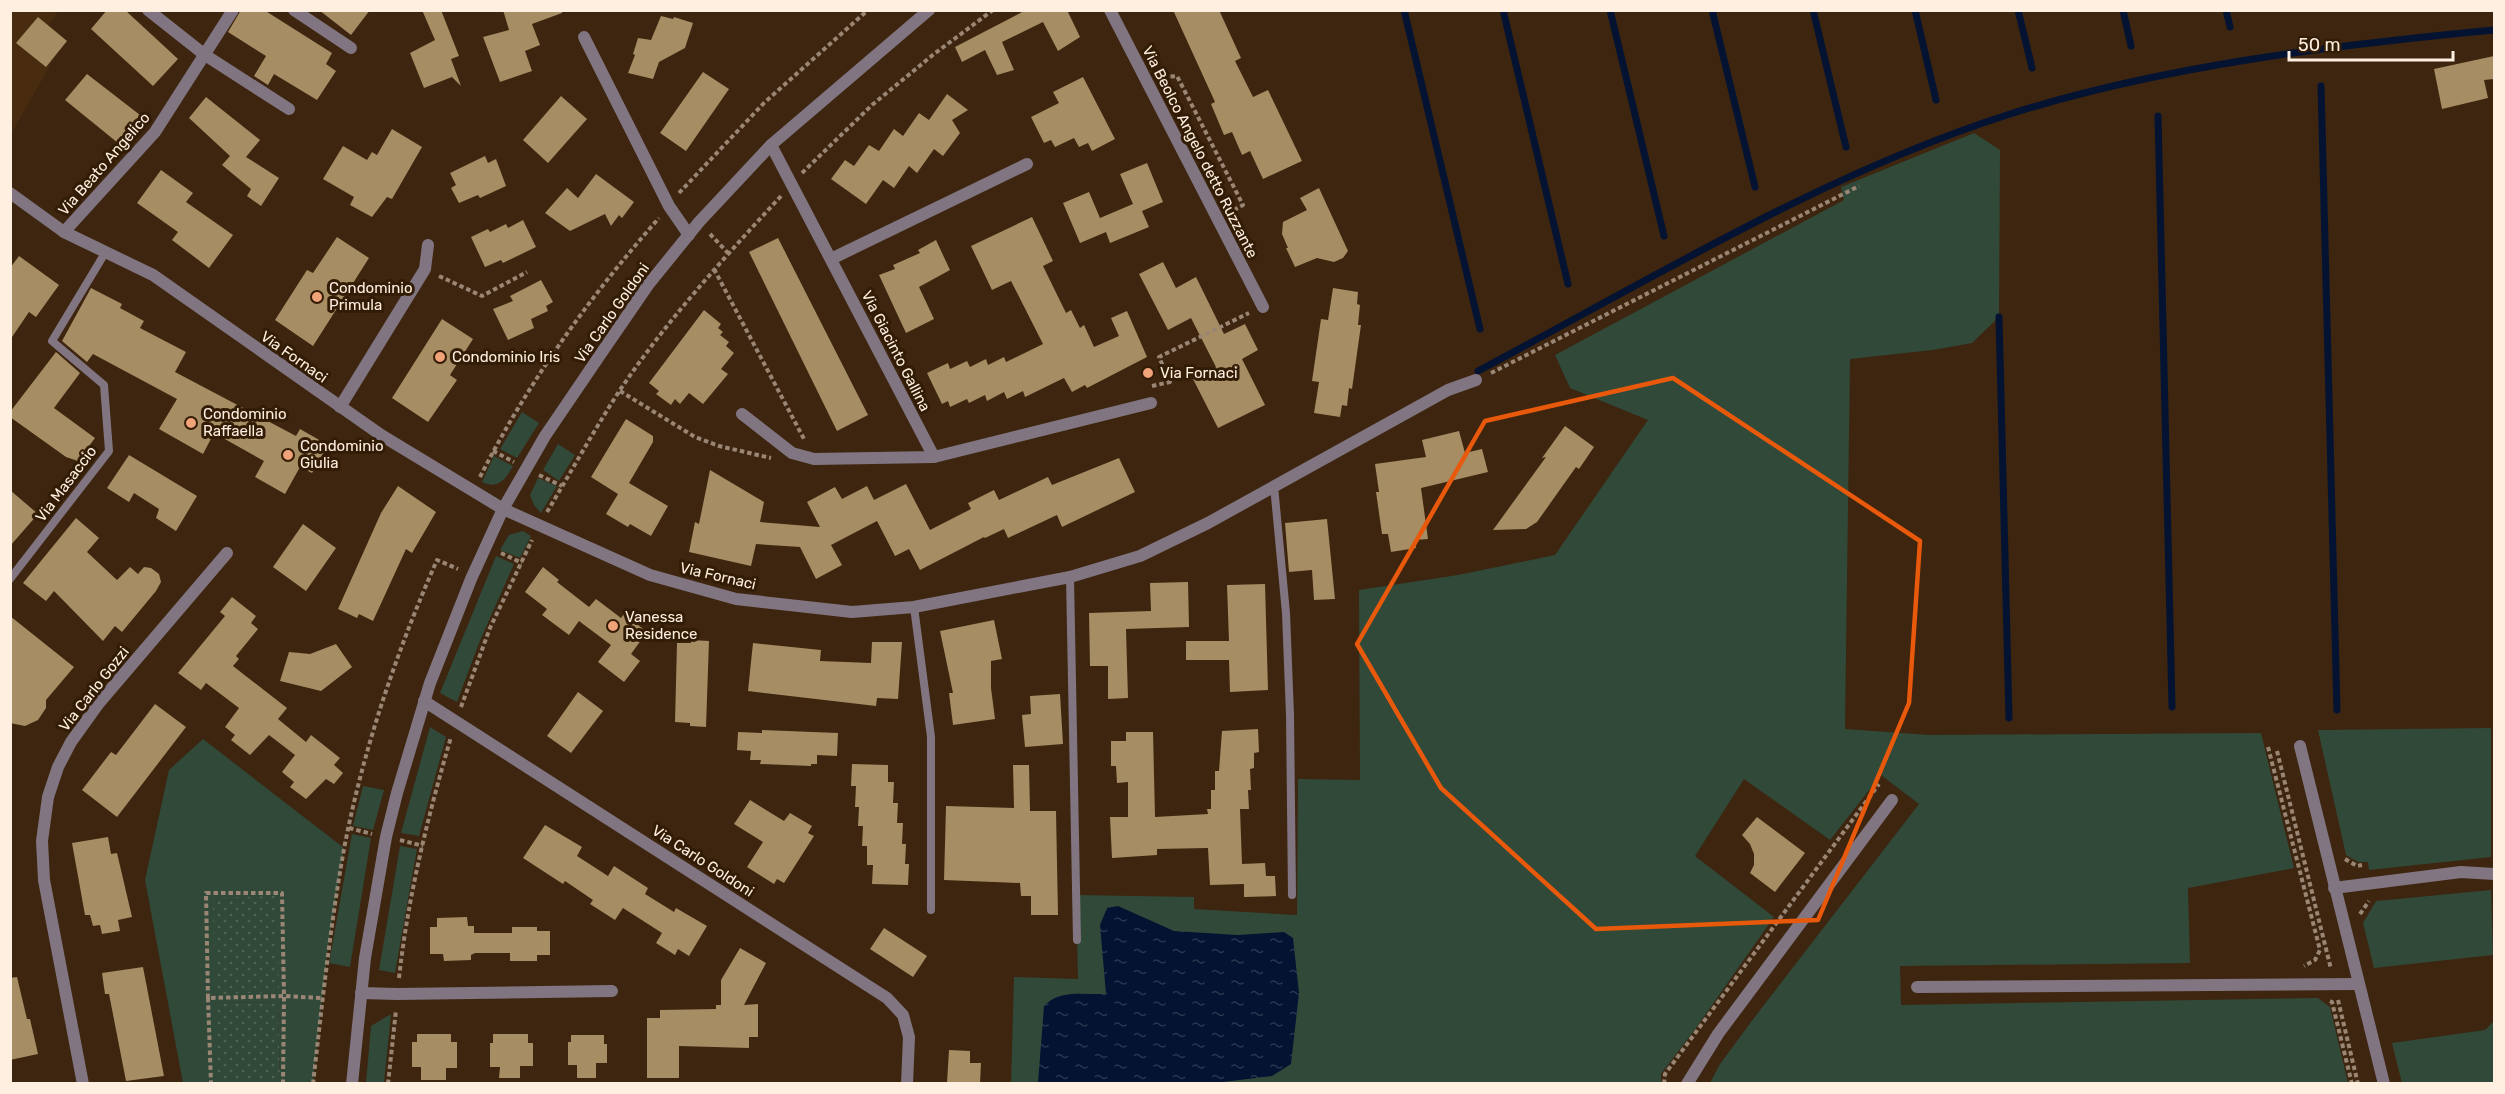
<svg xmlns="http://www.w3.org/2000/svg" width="2505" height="1094" font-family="Rubik,sans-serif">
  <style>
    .built { fill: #492c0f }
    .green { fill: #304939 }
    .garden { fill: url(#garden-dots) }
    .water { fill: url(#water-ripples) }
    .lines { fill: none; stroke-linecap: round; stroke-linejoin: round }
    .stream { stroke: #041332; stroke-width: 7 }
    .building { fill: #a68d63 }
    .path { stroke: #9a8674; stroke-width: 4; stroke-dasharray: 4.5 3; stroke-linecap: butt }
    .service { stroke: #807580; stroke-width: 8 }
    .minor { stroke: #807580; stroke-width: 12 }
    .marked { fill: none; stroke: #e8590c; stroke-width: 4.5; stroke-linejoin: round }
    .poi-dot { fill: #f0a278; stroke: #321c05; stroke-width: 2 }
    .labels { text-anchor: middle; stroke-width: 6; stroke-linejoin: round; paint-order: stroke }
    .street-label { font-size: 15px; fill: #ffefe1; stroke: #321c05 }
    .poi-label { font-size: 15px; fill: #ffefe1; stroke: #321c05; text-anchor: start }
  </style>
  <defs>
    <pattern id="garden-dots" width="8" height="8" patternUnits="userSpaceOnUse" patternTransform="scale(1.5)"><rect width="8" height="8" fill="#304939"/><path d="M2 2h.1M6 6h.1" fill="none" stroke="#4f6455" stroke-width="1.8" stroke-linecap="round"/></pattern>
    <pattern id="water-ripples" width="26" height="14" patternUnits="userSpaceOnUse" patternTransform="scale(1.5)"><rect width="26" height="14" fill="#041332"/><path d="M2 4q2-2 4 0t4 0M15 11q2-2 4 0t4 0" fill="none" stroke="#2a364f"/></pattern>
  </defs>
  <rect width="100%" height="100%" fill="#3d250f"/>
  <polygon class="built" points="11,11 58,11 35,45 56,55 11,134"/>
  <g class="green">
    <polygon points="1974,133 2000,150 1999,317 1972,343 1933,350 1850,359 1845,729 1929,735 2261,733 2294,868 2188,888 2190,963 1900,966 1901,1005 2318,998 2330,1007 2348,1083 1710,1083 1720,1064 1754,1018 1919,804 1881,775 1830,840 1744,779 1695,856 1774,917 1696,1028 1661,1074 1661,1083 1011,1084 1014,977 1078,979 1076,895 1194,897 1194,909 1297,915 1298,779 1360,780 1359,590 1458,575 1555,555 1648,420 1570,388 1555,355 1844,200 1841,187"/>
    <polygon points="522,412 539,423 517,458 500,449"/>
    <polygon points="558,444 575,455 559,481 543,470"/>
    <path d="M494,456L513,466C506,479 498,490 482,482Z"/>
    <polygon points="538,478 557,486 541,513 534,505 530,495"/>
    <polygon points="523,531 531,536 520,558 500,550 509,535"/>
    <polygon points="496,556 514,564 479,643 457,702 440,693"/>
    <polygon points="430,727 446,737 419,836 401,833"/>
    <polygon points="2491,728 2491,857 2369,870 2368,862 2358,862 2346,855 2318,730"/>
    <polygon points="203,739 344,848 327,954 313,1083 280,1083 278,1002 216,1003 216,1083 183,1083 145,880 169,770"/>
    <polygon points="363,786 384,790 373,830 353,826"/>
    <polygon points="352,834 371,838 350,967 329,963"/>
    <polygon points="400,846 417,849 395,973 379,970"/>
    <polygon points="2491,890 2493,955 2374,968 2363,923 2376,901"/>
    <polygon points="391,1014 384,1083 366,1083 371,1026"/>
    <polygon points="2494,1021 2494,1083 2402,1083 2392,1043 2485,1030"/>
  </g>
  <g class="garden">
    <polygon points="277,896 279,992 215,994 213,898"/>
    <polygon points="278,1002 280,1083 216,1083 215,1003"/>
  </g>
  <path class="water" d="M1118,906L1174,931L1238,935L1284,932L1293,938L1299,993L1291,1064L1272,1076L1215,1083H1038L1044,1006C1059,989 1084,995 1106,994L1100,925L1107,908Z"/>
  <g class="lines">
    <g class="stream">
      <polyline points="1404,10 1480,329"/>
      <polyline points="1503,10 1568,284"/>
      <polyline points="1610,10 1664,236"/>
      <polyline points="1712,10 1755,187"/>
      <polyline points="1813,10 1846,147"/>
      <polyline points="1915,10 1936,100"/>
      <polyline points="2018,10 2032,68"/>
      <polyline points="2123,10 2131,46"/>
      <polyline points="2226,10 2230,27"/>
      <polyline points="2321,86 2337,710"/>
      <polyline points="2158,116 2172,707"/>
      <polyline points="1999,317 2009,718"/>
      <path d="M1478,371C1648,281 1823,174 2007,115C2160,66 2335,45 2494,30"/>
    </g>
  </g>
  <g class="building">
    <polygon points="107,10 125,10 178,59 153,86 91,29"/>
    <polygon points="241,10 264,10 332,53 326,64 336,71 317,100 274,74 268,85 254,76 266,56 228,32"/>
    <polygon points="319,10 370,10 351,35"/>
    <polygon points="422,10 441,10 459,56 451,59 461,86 452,77 424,88 410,53 435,40"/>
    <polygon points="503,10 562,10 562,13 532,24 540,45 525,51 532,71 500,82 483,37 509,30"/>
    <polygon points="1026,10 1067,10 1080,37 1058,51 1043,22 1002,42 1014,70 997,75 985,50 962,62 955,47"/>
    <polygon points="1173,10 1219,10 1241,58 1235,61 1253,97 1268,90 1302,161 1263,179 1250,151 1242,155 1232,132 1224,135 1211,104 1215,102"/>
    <polygon points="661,16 673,19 674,17 693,23 685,48 659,62 653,79 628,73 635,55 633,54 638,38 651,40"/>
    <polygon points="38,17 67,41 46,67 16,43"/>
    <polygon points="2494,56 2494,79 2484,80 2488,98 2442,109 2434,69"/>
    <polygon points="703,72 729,89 686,151 660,133"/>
    <polygon points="87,74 140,115 118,143 65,100"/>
    <polygon points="1083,77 1115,139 1092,151 1088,143 1079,147 1074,138 1055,147 1051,140 1044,143 1031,117 1059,103 1053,92"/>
    <polygon points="947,94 968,110 952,120 960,133 943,156 934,149 917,173 909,166 894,188 883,180 866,204 831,179 845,160 854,166 869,145 879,151 894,129 903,136 919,113 929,120"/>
    <polygon points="561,96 587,119 548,163 523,140"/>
    <polygon points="206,97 260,140 246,157 279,178 261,206 247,196 251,189 222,165 230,156 189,118"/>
    <polygon points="392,129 422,147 392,199 387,197 372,217 350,205 354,197 323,179 343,146 367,160 372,152 377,155"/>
    <polygon points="485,156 488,163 496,159 506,186 480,198 478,195 459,203 451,188 456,185 450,173"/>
    <polygon points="1147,163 1163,202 1142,211 1149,227 1110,243 1106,232 1080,243 1063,203 1089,192 1100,218 1133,204 1120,174"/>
    <polygon points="161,170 193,193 186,202 233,235 209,268 172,240 178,232 137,203"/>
    <polygon points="596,174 634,202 622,218 619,215 611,226 605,214 570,231 545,213 567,188 578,198"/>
    <polygon points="1319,188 1348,251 1343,258 1334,262 1317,258 1295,267 1286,248 1288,248 1282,234 1283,222 1307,210 1300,198"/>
    <polygon points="1032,217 1053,261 1043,266 1066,313 1071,310 1080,328 1084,325 1094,347 1119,336 1111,318 1127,311 1147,357 1087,388 1085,385 1072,392 1064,378 1025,397 1023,391 1007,399 1004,392 987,401 985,395 969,403 967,399 950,407 948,401 942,404 927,373 948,363 950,369 967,361 970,367 986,359 988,365 1004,357 1006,362 1043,344 1011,281 992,290 971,246"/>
    <polygon points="523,220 536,247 503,263 501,260 485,267 471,237 488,229 490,232 506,224 508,228"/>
    <polygon points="337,237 369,258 313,346 275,320 307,270 313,273"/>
    <polygon points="778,238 868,415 837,431 749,252"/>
    <polygon points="936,240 950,270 919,287 934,319 906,333 879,275 895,269 893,265 920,253 918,250"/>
    <polygon points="19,256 59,285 36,317 29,312 10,340 10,268"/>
    <polygon points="1163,262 1176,288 1196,277 1224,334 1245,324 1258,350 1242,359 1265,405 1218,428 1193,379 1216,367 1191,318 1168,330 1139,274"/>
    <polygon points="541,280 553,302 546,306 548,311 531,319 534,328 508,340 493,309 513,301 510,296"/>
    <polygon points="91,288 122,304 120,308 144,321 140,328 186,352 175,372 296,436 300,429 328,445 312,473 300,467 285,494 255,477 264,461 214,433 203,454 159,429 177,399 93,354 87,362 62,341"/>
    <polygon points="1333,288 1358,292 1357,304 1360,305 1358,325 1361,325 1352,389 1349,388 1347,406 1342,405 1340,417 1314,413 1319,382 1312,381 1321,319 1328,320"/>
    <polygon points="704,310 721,324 718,328 723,332 720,335 729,342 726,346 734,353 721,369 728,374 703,404 689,393 680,404 675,399 671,405 656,394 659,391 649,383"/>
    <polygon points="442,319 473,339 450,375 457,380 428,422 392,398"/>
    <polygon points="56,352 80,373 54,408 95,438 78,461 66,457 10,417 10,412"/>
    <polygon points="626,419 653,436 653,442 629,483 668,506 651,536 630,524 628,527 606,514 618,494 591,477"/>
    <polygon points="1565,426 1594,447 1579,469 1576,467 1537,522 1526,529 1493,530 1546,457 1542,458"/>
    <polygon points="1459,431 1465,453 1482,449 1488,472 1421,488 1428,539 1415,540 1416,548 1391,552 1388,534 1382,534 1376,492 1379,492 1375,464 1426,457 1422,440"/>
    <polygon points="129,455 197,496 176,531 156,518 159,509 134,493 129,502 107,488"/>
    <polygon points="1119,458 1135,492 1062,527 1057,515 1008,538 1004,529 985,538 984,537 920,570 909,549 895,556 877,521 831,545 842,565 816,579 800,547 756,544 751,566 689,552 695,522 699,524 710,470 764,502 760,522 820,527 807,502 835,487 842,499 867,486 874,500 906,484 930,530 971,509 968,503 994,490 999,500 1048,477 1052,485"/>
    <polygon points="398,486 436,512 412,553 406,549 373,621 359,614 357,618 338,609 381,513"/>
    <polygon points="10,490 38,514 10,546"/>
    <polygon points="76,518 99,538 87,552 117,580 130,567 138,574 144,567 151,568 159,574 161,582 156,591 122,632 115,626 103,641 54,591 46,601 23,583"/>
    <polygon points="1327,519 1335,599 1314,600 1312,570 1289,572 1285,523"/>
    <polygon points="303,524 336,548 306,591 273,567"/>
    <polygon points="543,567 559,580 557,582 589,607 596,599 621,618 624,614 647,632 631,654 640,661 624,682 598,662 611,645 579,621 569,635 542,615 547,609 525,592"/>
    <polygon points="1188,582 1189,627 1126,629 1128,698 1108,699 1108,666 1090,666 1089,613 1151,611 1150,583"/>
    <polygon points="1265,584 1268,690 1230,692 1229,660 1186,660 1186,641 1229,641 1227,585"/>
    <polygon points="232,597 256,616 251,623 258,629 236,656 239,659 233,666 287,708 278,719 306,742 311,735 340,758 334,765 343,773 334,784 326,779 306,799 290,787 294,782 282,772 295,755 269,735 250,755 231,740 235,735 225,727 239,708 206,683 201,690 178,673 225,616 220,612"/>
    <polygon points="10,616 74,667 46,700 46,708 38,720 25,726 10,723"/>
    <polygon points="994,620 1002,659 991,661 991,688 995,719 953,725 949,693 953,693 940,631"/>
    <polygon points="691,640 709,641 706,727 690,726 690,723 675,722 677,643 691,643"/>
    <polygon points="872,642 902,642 898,699 877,698 876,706 748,691 753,643 821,650 820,661 871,663"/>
    <polygon points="336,644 352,667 321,691 280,681 289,652 310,654"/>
    <polygon points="578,692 603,711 571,753 547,736"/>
    <polygon points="1060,694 1063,744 1025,747 1022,715 1031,714 1030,696"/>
    <polygon points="155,704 186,727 117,817 82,790 111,752 116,755"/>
    <polygon points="1258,729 1259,752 1254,753 1254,768 1250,769 1251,790 1248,790 1249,809 1240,809 1242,864 1265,863 1266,876 1275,876 1276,896 1244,897 1244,884 1210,885 1208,848 1157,849 1157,855 1112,858 1110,817 1128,817 1128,782 1117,783 1116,766 1111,766 1111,741 1126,741 1126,732 1153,732 1155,817 1208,814 1207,809 1211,809 1211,790 1215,790 1215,771 1219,771 1222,731"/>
    <polygon points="762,730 838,733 837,756 817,755 817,764 811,764 811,766 760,764 761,760 750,760 751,751 737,750 738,732 762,733"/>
    <polygon points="852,764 888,765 888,782 894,782 893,803 898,803 897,823 903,823 902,844 906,844 905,864 909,864 908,885 872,884 873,865 867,865 867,846 862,846 863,826 858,826 859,807 855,807 856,786 851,786"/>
    <polygon points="1013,765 1029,765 1030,811 1056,811 1058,915 1031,915 1031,896 1021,896 1020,883 944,880 946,806 1014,808"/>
    <polygon points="750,800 784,821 790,813 812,826 808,833 814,836 784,883 777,879 774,884 747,867 763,842 734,824"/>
    <polygon points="1757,817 1805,853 1775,892 1750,873 1754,865 1754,854 1750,844 1742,835"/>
    <polygon points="545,825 582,847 577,856 608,876 614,866 648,888 645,894 674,912 676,908 707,926 689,956 678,949 675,955 656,943 662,933 623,908 615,920 590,904 593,900 565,881 563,884 523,858"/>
    <polygon points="108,837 111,854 117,853 132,917 118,920 120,931 102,934 100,925 93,926 90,915 85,915 72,843"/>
    <polygon points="467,917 468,926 474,926 474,933 512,933 512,927 537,927 537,931 550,931 550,955 537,955 537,961 510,961 510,953 475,953 471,955 471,960 444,961 443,954 430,954 430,927 437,927 437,918"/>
    <polygon points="884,928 927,956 913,977 870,949"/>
    <polygon points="740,948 766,963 744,1005 758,1004 758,1037 749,1037 749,1048 679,1046 679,1078 647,1078 647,1018 660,1018 660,1010 716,1009 716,1005 721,1005 721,980"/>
    <polygon points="143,967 164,1076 126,1081 109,994 105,994 102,973"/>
    <polygon points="17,977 27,1019 30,1019 38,1054 10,1060 10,978"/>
    <polygon points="417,1034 451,1034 451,1042 457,1042 457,1068 446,1068 446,1080 421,1080 421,1067 412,1067 412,1042 417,1042"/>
    <polygon points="493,1034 528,1034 528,1043 533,1043 533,1066 520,1066 520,1078 499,1078 500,1067 490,1067 490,1043 493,1043"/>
    <polygon points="571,1035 604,1035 604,1044 607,1044 607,1063 596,1063 596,1078 577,1078 577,1065 568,1065 568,1042 571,1042"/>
    <polygon points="949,1050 970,1051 970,1063 981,1063 980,1083 947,1083"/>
  </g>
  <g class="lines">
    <g class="path">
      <polyline points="1163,77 1177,76 1243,205 1232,211"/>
      <polyline points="802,173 872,105 934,54 993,10"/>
      <polyline points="679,193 764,103 868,10"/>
      <polyline points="710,234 728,253"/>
      <polyline points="714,269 804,439"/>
      <polyline points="439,276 482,296 527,272"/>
      <polyline points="1491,373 1859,186"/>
      <polyline points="1152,386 1170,382 1159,357 1249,313"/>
      <polyline points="620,391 695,437 719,446 771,458"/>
      <polyline points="493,451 514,462"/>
      <polyline points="539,475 562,486"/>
      <path d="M480,477C527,384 590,296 659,218"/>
      <path d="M547,512C571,472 594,430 620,390C667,320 724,258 781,196"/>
      <polyline points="501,553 522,563"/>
      <polyline points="461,707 490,628 532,540"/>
      <polyline points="2268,747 2320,950 2315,960 2304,966"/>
      <polyline points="2277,751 2331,969"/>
      <polyline points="349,828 372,834"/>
      <polyline points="400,840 423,846"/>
      <polyline points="2345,859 2357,866 2362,865"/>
      <polyline points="2360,914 2369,901"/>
      <path d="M399,978C408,896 428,816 451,737"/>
      <polyline points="208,998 206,893 282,893 284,996 208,998 211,1084"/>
      <polyline points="2338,1000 2358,1084"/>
      <polyline points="2330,1001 2332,1002 2352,1084"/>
      <polyline points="283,1084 284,996 322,998"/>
      <path d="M313,1084C322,1005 330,927 344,849C363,750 396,653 437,560L458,569"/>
      <polyline points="388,1084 396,1010"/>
      <polyline points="1664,1084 1665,1074 1879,784"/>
    </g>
    <g class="service">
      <polyline points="1274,486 1286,613 1290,715 1292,895"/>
      <polyline points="1070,577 1077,940"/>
      <polyline points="10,579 109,451 104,385 52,341 105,253"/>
      <polyline points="914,607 931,737 931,910"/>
    </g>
    <g class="minor">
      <polyline points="148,10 205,55 289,109"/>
      <polyline points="294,10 351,48"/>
      <polyline points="1110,10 1263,307"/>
      <polyline points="584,37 669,206 689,235"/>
      <polyline points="771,145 934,457"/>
      <polyline points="10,193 64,232 153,275 381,435 503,509 650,575 736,599 852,612 914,607 1070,577 1140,556 1208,523 1448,390 1476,380"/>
      <polyline points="64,232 155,132 233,10"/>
      <polyline points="831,259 1027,164"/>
      <polyline points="340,407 425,269 428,245"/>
      <polyline points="742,414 792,453 814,459 934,457 1151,403"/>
      <polyline points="424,701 887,998 903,1015 909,1037 907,1084"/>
      <polyline points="2300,746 2384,1084"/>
      <polyline points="2334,888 2461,872 2494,874"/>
      <polyline points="1917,987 2358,984"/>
      <polyline points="361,993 397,994 612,991"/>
      <polyline points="83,1084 44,880 42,841 48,797 58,767 71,742 99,703 227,553"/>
      <polyline points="352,1084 365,958 386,837 397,793 430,683 471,579 503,509 545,436 598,358 648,285 699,222 771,145 929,10"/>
      <polyline points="1687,1084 1718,1034 1892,800"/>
    </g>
  </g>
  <path class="marked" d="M1673,378L1920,541L1909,703L1818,920L1596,929L1441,788L1357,644L1485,421Z"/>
  <g class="poi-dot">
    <circle cx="317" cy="297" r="6"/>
    <circle cx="440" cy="357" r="6"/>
    <circle cx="1148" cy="373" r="6"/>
    <circle cx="191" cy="423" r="6"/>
    <circle cx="288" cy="455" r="6"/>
    <circle cx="613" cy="626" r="6"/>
  </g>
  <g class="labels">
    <g class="street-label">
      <text transform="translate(1200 152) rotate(63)" y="5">Via Beolco Angelo detto Ruzzante</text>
      <text transform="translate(104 164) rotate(-49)" y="5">Via Beato Angelico</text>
      <text transform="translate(612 313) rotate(-55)" y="5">Via Carlo Goldoni</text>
      <text transform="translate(896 351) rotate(63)" y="5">Via Giacinto Gallina</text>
      <text transform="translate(294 357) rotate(35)" y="5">Via Fornaci</text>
      <text transform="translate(66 484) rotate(-53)" y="5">Via Masaccio</text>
      <text transform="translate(718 576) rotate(13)" y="5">Via Fornaci</text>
      <text transform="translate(94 689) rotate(-52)" y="5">Via Carlo Gozzi</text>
      <text transform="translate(703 861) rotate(33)" y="5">Via Carlo Goldoni</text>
    </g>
    <g class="poi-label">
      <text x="329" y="293">Condominio<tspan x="329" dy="17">Primula</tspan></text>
      <text x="452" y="362">Condominio Iris</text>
      <text x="1160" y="378">Via Fornaci</text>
      <text x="203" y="419">Condominio<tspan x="203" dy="17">Raffaella</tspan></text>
      <text x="300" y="451">Condominio<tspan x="300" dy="17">Giulia</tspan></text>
      <text x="625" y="622">Vanessa<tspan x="625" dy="17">Residence</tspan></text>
    </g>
  </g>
  <rect width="2505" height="1094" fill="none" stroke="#ffefe1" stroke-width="24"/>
  <path d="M2289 51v9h164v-9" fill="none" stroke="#ffefe1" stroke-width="3"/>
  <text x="2298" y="51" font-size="18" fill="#ffefe1" stroke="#321c05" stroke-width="4.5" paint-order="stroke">50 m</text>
</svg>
